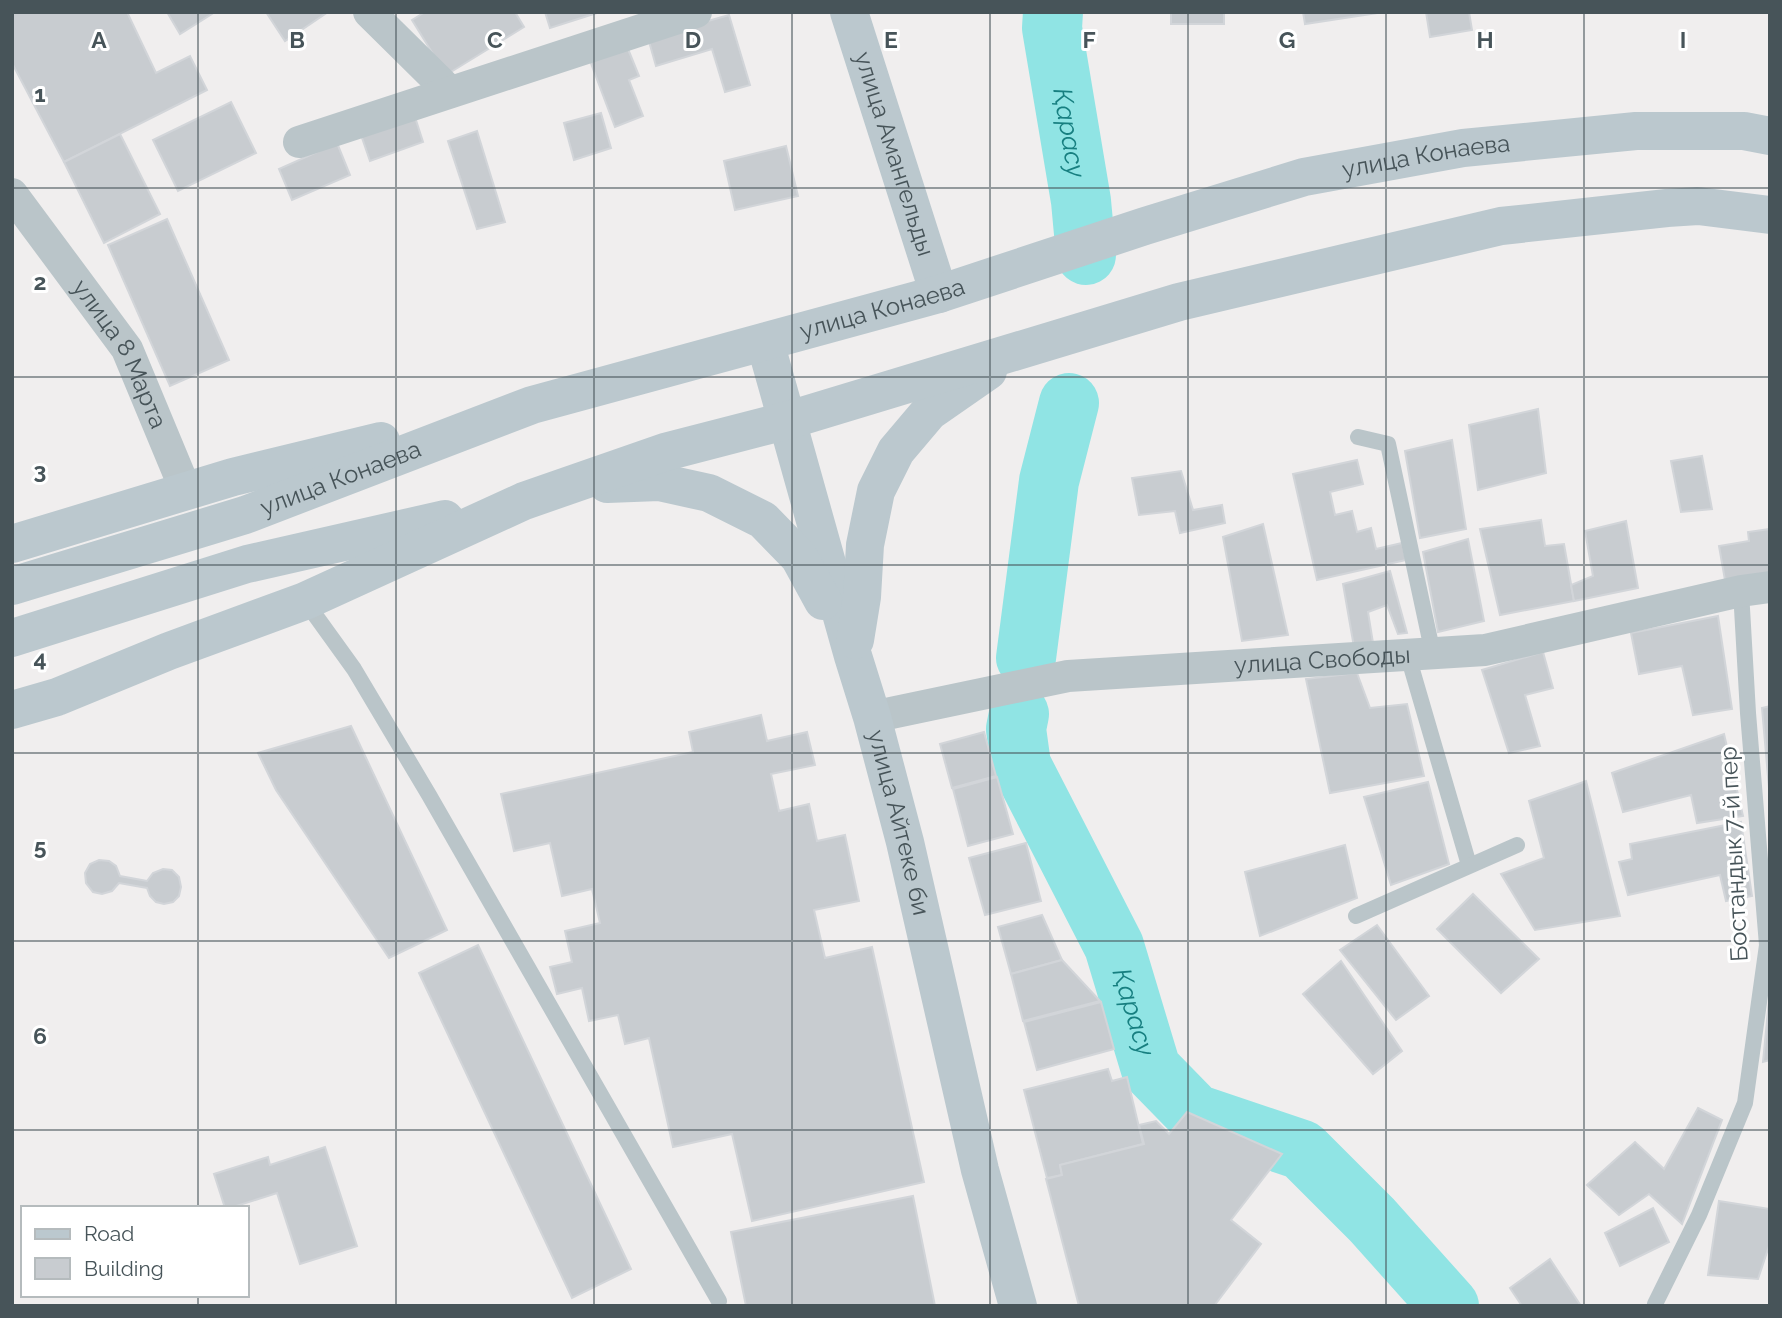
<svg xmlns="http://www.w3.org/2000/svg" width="1782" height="1318" font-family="Raleway,sans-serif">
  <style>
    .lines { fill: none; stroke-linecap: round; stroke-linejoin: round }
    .river { stroke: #90e4e4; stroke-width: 60 }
    .building { fill: #c8ccd0; stroke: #d2d5d9; stroke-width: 2 }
    .lane { stroke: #bac5c9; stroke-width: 16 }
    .street { stroke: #bac5c9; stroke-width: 32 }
    .secondary { stroke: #bbc8ce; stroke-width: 38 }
    .grid { fill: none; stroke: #475459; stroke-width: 2; stroke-opacity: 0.55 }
    .labels { text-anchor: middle; stroke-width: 6; stroke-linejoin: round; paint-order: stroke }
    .street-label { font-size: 24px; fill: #475459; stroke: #fff }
    .water-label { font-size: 26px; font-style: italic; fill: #177f80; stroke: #fff }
    .grid-label { font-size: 23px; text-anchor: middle; font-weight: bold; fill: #475459; stroke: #fff; stroke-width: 6; stroke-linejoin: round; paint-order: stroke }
  </style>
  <rect width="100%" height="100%" fill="#f0eeee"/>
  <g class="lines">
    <g class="river">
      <path id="s1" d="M1053,12L1052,28L1081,201L1086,255"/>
      <polyline points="1026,658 1049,481 1069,403"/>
      <path id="s2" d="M1019,714L1016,729L1021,765L1114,946L1151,1069L1195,1114L1302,1150L1372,1220L1449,1306"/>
    </g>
  </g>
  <g class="building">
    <polygon points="12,12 127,12 156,73 190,56 207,90 64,162 12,63"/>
    <polygon points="167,12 211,12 212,14 180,34"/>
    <polygon points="266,12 328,12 285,41"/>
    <polygon points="425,12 515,12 524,27 446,75 412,20"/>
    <polygon points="545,12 600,12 550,28"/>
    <rect x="1171" y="12" width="53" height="12"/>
    <polygon points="1303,12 1384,12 1305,24"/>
    <polygon points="1426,12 1469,12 1472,30 1430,37"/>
    <polygon points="729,15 750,85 725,92 712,49 656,66 648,38"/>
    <polygon points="626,44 639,76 629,80 643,116 615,127 589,58"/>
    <polygon points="231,102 256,153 178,191 153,140"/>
    <polygon points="601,113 611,148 574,160 564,123"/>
    <polygon points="415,117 423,142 370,161 361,135"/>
    <polygon points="477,131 505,222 477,229 448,141"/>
    <polygon points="120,134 160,214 104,243 64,162"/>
    <polygon points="337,143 350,175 292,200 279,169"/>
    <polygon points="786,146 798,196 735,210 724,161"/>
    <polygon points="167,219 229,360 170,386 108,245"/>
    <polygon points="1538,409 1546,473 1478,490 1469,425"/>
    <polygon points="1452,440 1466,529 1420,538 1405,451"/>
    <polygon points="1702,456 1712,509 1681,512 1671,461"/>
    <polygon points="1357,460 1363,484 1330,492 1335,515 1352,511 1357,532 1371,528 1376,549 1402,543 1406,560 1317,580 1293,474"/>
    <polygon points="1181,471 1193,510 1222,505 1225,523 1180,533 1175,511 1139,515 1132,478"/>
    <polygon points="1541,520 1545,546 1564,544 1574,601 1500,615 1480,529"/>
    <polygon points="1626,521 1638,588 1574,601 1571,585 1593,576 1585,531"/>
    <polygon points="1263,524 1288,635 1242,641 1223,537"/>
    <polygon points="1770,529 1770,573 1725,580 1719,546 1749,541 1748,532"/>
    <polygon points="1468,539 1484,621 1438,632 1423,552"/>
    <polygon points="1390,571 1407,633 1398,634 1387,605 1368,612 1373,643 1354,647 1343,584"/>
    <polygon points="1718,616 1732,709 1693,715 1682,666 1639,674 1631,633"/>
    <polygon points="1543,652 1553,688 1525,695 1540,746 1509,753 1482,670"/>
    <polygon points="1357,673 1370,708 1407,704 1424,776 1330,793 1306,679"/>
    <polygon points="1770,706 1770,788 1769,788 1762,708"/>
    <polygon points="761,715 767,741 807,732 815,765 771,774 779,811 809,804 817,841 845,835 859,901 814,910 825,958 872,947 924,1182 752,1221 732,1134 673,1147 649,1038 625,1044 618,1015 589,1021 582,988 557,994 550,967 572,962 565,931 600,923 592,889 562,896 550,843 514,851 501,794 693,752 689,732"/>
    <polygon points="351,726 447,930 389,958 276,790 258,753"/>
    <polygon points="984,732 996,776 952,788 940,744"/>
    <polygon points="1724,734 1743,816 1697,823 1691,795 1623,812 1612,773"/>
    <polygon points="997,777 1013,834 968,846 953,789"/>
    <polygon points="1586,781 1620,916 1535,930 1501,874 1544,858 1529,801"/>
    <polygon points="1428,782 1449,864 1391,885 1364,797"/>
    <polygon points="1741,822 1752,896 1726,901 1720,875 1628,895 1619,862 1632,859 1630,844"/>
    <polygon points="1026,843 1041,901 985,915 969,858"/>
    <polygon points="1345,845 1357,898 1260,936 1245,872"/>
    <polygon points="99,860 109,861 116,866 120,876 147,881 153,873 163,869 172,870 179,877 181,887 179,896 173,902 164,904 156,902 150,896 147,888 119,883 112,891 102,894 93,892 86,883 85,873 90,864"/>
    <polygon points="1473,894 1539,959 1501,993 1437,929"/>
    <polygon points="1042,915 1062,960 1011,974 998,927"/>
    <polygon points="1377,925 1429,996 1396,1020 1340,950"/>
    <polygon points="478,945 631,1269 572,1298 419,973"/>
    <polygon points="1062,960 1100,1001 1023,1021 1011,974"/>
    <polygon points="1341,961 1402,1051 1373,1074 1303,994"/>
    <polygon points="1770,990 1770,1060 1763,1062"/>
    <polygon points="1101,1002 1114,1049 1037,1070 1024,1022"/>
    <polygon points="1108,1069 1112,1081 1127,1077 1143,1144 1060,1165 1062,1175 1047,1178 1024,1090"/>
    <polygon points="1698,1108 1722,1120 1682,1224 1649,1194 1619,1215 1587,1185 1635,1142 1664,1169"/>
    <polygon points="1187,1112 1282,1154 1231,1220 1261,1244 1214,1306 1079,1306 1046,1179 1062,1175 1060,1165 1144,1144 1139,1125 1156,1121 1169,1134"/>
    <polygon points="325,1147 357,1246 300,1264 277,1193 230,1208 225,1208 214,1174 268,1157 270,1165"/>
    <polygon points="913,1196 935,1306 746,1306 731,1232"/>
    <polygon points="1719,1201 1770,1209 1770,1243 1758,1279 1708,1275"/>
    <polygon points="1653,1208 1669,1242 1620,1266 1605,1233"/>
    <polygon points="1550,1259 1581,1306 1522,1306 1510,1288"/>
  </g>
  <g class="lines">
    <g class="lane">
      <polyline points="1358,437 1388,444 1433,654"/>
      <polyline points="305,601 354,669 429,795 719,1301"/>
      <polyline points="1408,656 1469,865"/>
      <polyline points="1356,916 1517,845"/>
      <polyline points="1655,1304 1699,1215 1745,1103 1767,945 1748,713 1741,591"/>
    </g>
    <g class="street">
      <polyline points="369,12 450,92"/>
      <polyline points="299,142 696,12"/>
      <path id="s3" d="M12,194L127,349L186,491"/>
      <path id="s4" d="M872,717L1068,676L1485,650L1741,591L1770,587"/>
    </g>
    <g class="secondary">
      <path id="s5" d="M849,12L939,294"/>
      <path id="s6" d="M765,342L853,656L872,717L905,842L980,1170L1018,1306"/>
      <polyline points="607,484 659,482 709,493 763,520 799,557 823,601"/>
      <polyline points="12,544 233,477 381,441"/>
      <path id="s7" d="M12,586L245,515L532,405L939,294L1145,226L1304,177L1463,148L1636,131H1744L1770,136"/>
      <polyline points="12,638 247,564 445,519"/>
      <polyline points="855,640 862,597 865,545 876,491 896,451 929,412 988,371"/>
      <polyline points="12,710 57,697 169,651 305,601 524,501 665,452 789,420 1179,302 1501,226 1667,208 1698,206 1770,215"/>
    </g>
  </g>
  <path class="grid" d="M198,12V1208M396,12V1306M594,12V1306M792,12V1306M990,12V1306M1188,12V1306M1386,12V1306M1584,12V1306M12,188H1770M12,377H1770M12,565H1770M12,753H1770M12,941H1770M12,1130H1770M198,1295V1306"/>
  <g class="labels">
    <g class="street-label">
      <text dy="8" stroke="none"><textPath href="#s5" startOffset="149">улица Амангельды</textPath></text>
      <text dy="8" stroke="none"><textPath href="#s7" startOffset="1480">улица Конаева</textPath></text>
      <text dy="8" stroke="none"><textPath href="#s7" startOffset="914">улица Конаева</textPath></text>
      <text dy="8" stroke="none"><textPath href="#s3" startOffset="194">улица 8 Марта</textPath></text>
      <text dy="8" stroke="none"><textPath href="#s7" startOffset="346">улица Конаева</textPath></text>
      <text dy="8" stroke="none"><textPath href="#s4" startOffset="455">улица Свободы</textPath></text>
      <text dy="8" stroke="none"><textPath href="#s6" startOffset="499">улица Айтеке би</textPath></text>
      <text transform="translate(1734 854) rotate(-93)" y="8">Бостандык 7-й пер</text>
    </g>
    <g class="water-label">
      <text dy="9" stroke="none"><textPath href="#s1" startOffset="122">Қарасу</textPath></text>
      <text dy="9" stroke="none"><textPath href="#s2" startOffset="324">Қарасу</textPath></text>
    </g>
  </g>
  <g class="grid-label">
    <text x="99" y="48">A</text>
    <text x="297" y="48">B</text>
    <text x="495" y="48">C</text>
    <text x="693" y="48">D</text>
    <text x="891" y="48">E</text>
    <text x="1089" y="48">F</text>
    <text x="1287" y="48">G</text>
    <text x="1485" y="48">H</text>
    <text x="1683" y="48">I</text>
    <text x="40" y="102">1</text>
    <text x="40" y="290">2</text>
    <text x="40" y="479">3</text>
    <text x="40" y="667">4</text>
    <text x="40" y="855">5</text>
    <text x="40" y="1044">6</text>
  </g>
  <rect width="1782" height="1318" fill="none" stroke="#475459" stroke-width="28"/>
  <rect x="21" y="1206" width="228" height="91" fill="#ffffff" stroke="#b5bbbd" stroke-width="2"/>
  <rect x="35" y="1229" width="35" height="10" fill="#bbc8ce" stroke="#b5bbbd" stroke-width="2"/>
  <text x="84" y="1241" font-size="21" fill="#475459">Road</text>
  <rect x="35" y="1258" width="35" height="21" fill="#c8ccd0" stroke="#b5bbbd" stroke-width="2"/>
  <text x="84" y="1276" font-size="21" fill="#475459">Building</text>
</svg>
